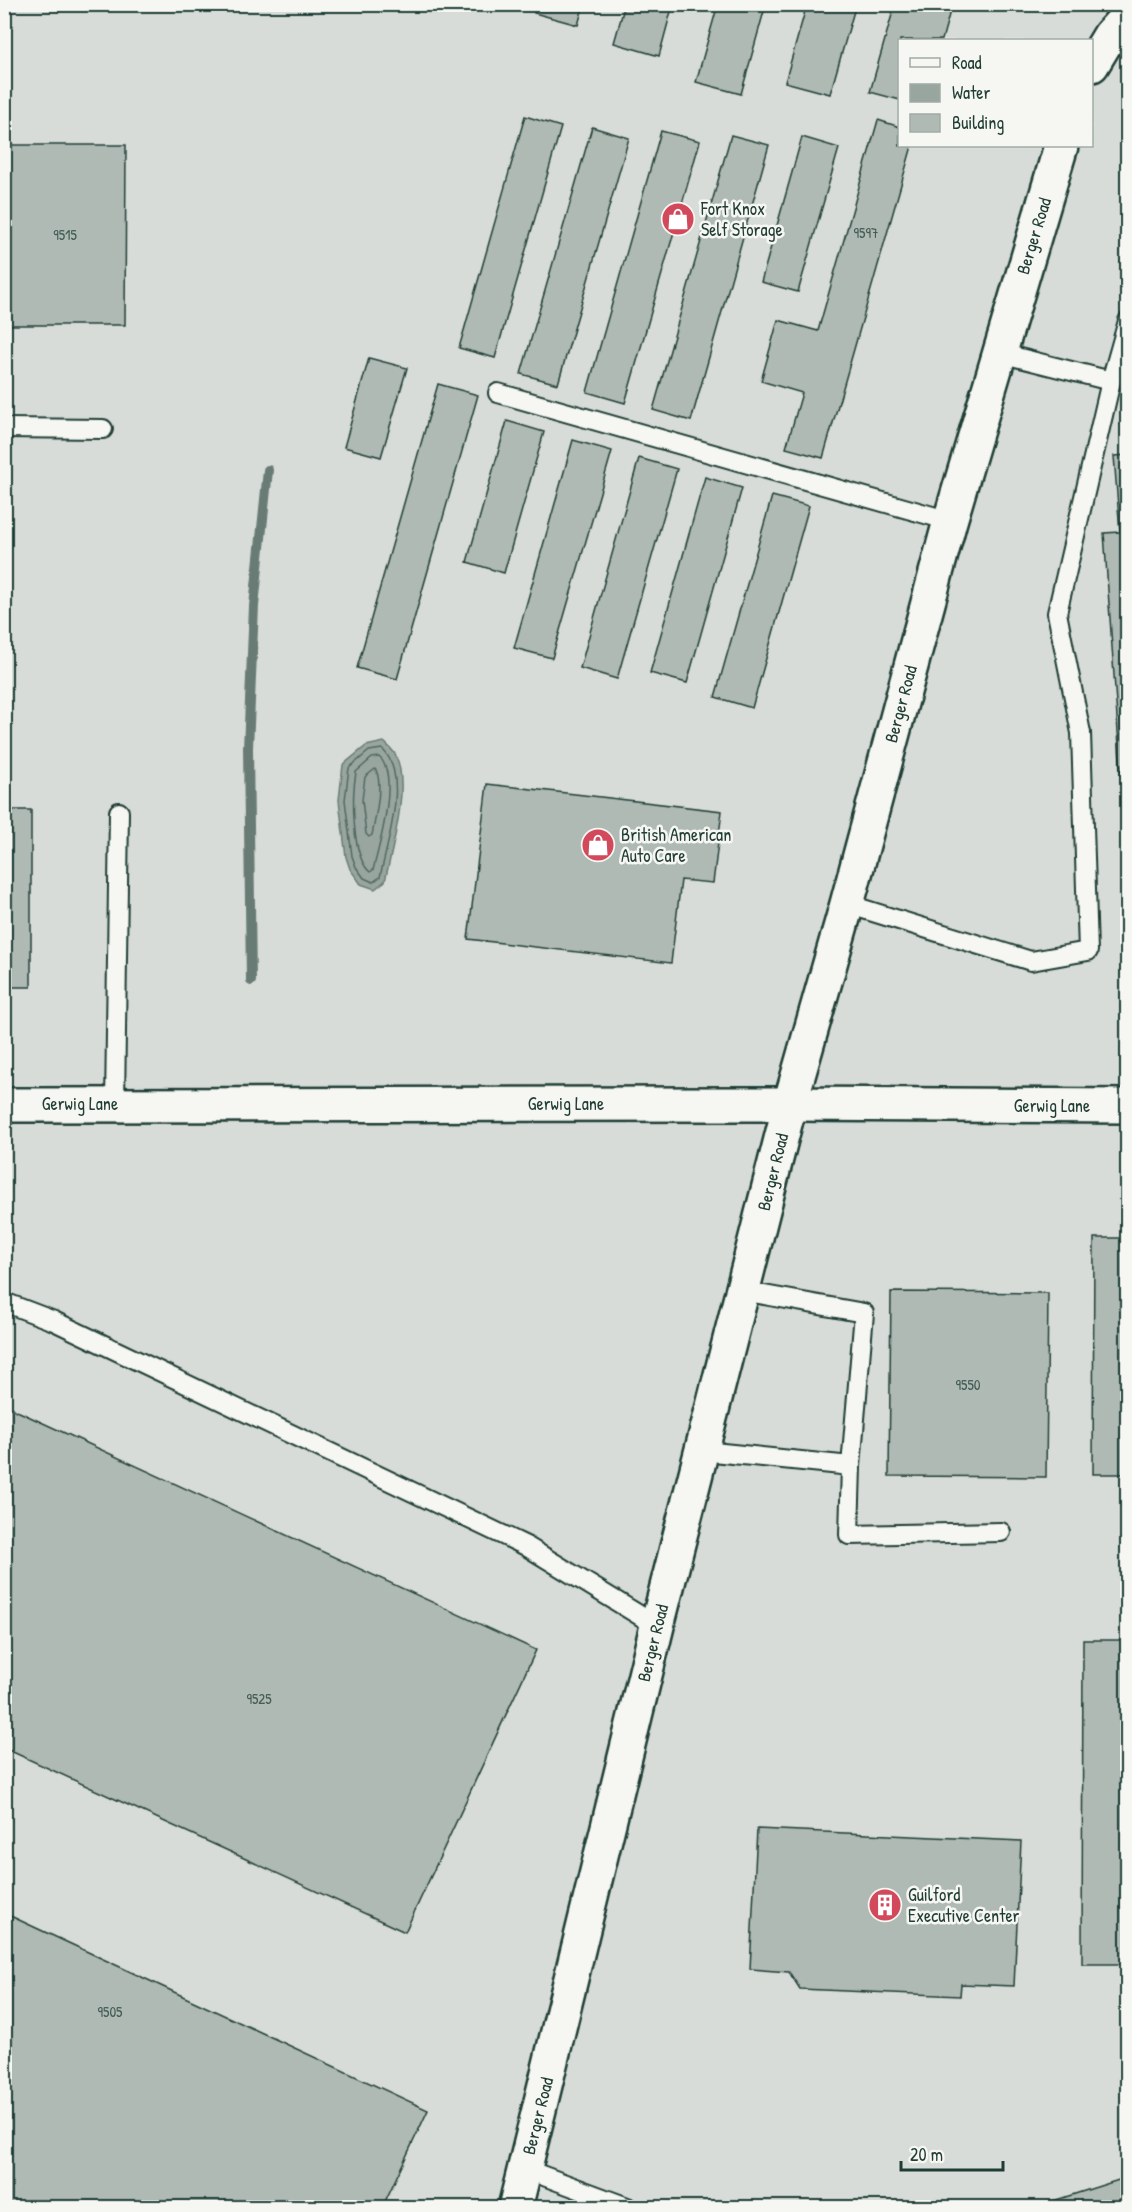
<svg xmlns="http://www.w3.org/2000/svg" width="1132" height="2212" font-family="'Patrick Hand',sans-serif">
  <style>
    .built { fill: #d8dcd8; fill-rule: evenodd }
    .water { fill: #99a6a0; stroke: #687c75; stroke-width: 1.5 }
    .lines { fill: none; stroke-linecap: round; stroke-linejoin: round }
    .shore { stroke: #50675f; stroke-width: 1.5 }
    .stream { stroke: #687c75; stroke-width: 10 }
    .building { fill: #b0bab5; stroke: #1f3d34; stroke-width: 1.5 }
    .lane-casing { stroke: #1f3d34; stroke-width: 22 }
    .street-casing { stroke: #1f3d34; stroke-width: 38 }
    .secondary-casing { stroke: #1f3d34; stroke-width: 38 }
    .lane { stroke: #f6f6f2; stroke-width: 18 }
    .street { stroke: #f6f6f2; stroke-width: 33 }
    .secondary { stroke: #f6f6f2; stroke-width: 33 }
    .labels { text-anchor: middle; stroke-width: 5; stroke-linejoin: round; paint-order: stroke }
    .number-label { font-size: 15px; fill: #435c54 }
    .poi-label { font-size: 18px; fill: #1f3d34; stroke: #f6f6f2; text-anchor: start }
    .street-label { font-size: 18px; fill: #1f3d34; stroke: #f6f6f2 }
  </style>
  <rect width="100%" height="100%" fill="#e9ebe7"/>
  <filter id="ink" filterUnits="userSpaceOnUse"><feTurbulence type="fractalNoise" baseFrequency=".0167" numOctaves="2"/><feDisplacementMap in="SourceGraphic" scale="12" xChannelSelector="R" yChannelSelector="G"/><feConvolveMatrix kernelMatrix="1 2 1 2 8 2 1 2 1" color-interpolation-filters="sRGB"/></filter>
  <g filter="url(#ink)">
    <path class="built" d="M5,5H1127V2207L5,2208ZM900,40H1092V146H900Z"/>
    <path class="water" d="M384,742C388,746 394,751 396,756C410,787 392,848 385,881L375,889L361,884L350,869L346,857L339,800L343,765L366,746Z"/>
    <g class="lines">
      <g class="shore">
        <path d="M382,749C410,774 387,844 380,877L373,882L364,878L356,867L352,856L345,800L349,768L369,751Z"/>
        <path d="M379,757C400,774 379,847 373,870L370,872C351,856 352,795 356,772L372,758Z"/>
        <path d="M375,769C384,781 375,820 372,835L369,837L366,834L362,800L365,777Z"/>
      </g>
      <polyline class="stream" points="251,981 248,748 254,606 268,470"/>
    </g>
    <g class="building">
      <polygon points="536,4 584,4 578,25 534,13"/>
      <polygon points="625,4 673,4 659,56 614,43"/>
      <polygon points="718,4 766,4 741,94 696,82"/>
      <polygon points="807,4 856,4 830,94 785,82"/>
      <polygon points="895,4 952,4 942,40 900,40 900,100 870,92"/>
      <polygon points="525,116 561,127 495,358 459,348"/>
      <polygon points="878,120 900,127 900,146 912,146 823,458 786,448 802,393 761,381 778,320 818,331"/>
      <polygon points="592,127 629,138 558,384 521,374"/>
      <polygon points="661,131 700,141 625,403 587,392"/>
      <polygon points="731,135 769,145 691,421 653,410"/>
      <polygon points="802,137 839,148 798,292 761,282"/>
      <polygon points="4,145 126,145 125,325 4,325"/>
      <polygon points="369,358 407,368 381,457 344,447"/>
      <polygon points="438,384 478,395 397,679 357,668"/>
      <polygon points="507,421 544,432 504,573 467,562"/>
      <polygon points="573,440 612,451 552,658 514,648"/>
      <polygon points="1128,455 1128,874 1104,533 1120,532 1114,456"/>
      <polygon points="639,458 677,469 617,679 580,668"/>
      <polygon points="705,477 742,488 687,683 650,673"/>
      <polygon points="772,496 809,506 752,708 715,697"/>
      <polygon points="487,784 722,811 713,883 681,880 671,963 468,939"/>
      <rect x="4" y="810" width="27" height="177"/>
      <polygon points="1094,1238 1128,1238 1128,1474 1093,1474"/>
      <polygon points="891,1292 1048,1293 1046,1477 889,1476"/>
      <polygon points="4,1405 536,1650 405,1932 4,1748"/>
      <polygon points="1083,1640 1128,1640 1128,1964 1082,1964"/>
      <polygon points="757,1829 1021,1841 1014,1986 961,1984 960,1996 800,1989 789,1972 750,1969"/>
      <polygon points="4,1913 428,2110 382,2208 4,2208"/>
      <polygon points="1128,2177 1128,2208 1031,2208"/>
    </g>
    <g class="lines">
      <g class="lane-casing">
        <g id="lane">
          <polyline points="1000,353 1111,381"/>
          <polyline points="498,393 950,521"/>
          <polyline points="4,428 103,429"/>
          <polyline points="847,904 1031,961 1088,951 1081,733 1057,613 1111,381 1128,321"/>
          <polyline points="115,1104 119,812"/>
          <polyline points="4,1302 54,1321 526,1546 657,1626"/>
          <polyline points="703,1451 851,1466 864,1313 742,1291"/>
          <polyline points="851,1466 849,1535 1001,1532"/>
          <polyline points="525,2169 630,2208"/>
        </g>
      </g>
      <g class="street-casing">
        <g id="street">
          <polyline points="1092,65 1110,35 1128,15"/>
          <polyline points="1061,146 950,521 847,904 790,1104 1128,1106"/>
        </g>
      </g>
      <g class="secondary-casing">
        <polyline id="secondary" points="4,1105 790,1104 657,1626 515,2208"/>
      </g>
      <use href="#lane" class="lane"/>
      <use href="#street" class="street"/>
      <use href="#secondary" class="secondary"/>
    </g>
  </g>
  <defs>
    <g id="shop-disc" transform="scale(1.725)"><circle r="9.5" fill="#d1495b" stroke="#f6f6f2"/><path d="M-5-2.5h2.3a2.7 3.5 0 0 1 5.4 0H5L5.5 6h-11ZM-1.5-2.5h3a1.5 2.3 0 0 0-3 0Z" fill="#fff"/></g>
    <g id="building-disc" transform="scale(1.725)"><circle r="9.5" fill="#d1495b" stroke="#f6f6f2"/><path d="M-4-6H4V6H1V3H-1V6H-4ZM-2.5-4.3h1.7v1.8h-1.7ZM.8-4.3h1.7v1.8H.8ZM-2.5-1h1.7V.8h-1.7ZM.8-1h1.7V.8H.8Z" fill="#fff"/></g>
  </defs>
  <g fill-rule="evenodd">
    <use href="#shop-disc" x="678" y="219"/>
    <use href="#shop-disc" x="598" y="845"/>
    <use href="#building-disc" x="885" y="1905"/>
  </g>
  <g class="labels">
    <g class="number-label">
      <text x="866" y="238">9597</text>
      <text x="65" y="240">9515</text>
      <text x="968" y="1390">9550</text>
      <text x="259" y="1704">9525</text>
      <text x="110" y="2017">9505</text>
    </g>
    <g class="poi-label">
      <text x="701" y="215">Fort Knox<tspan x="701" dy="21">Self Storage</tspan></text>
      <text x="621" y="841">British American<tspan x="621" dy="21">Auto Care</tspan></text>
      <text x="908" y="1901">Guilford<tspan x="908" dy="21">Executive Center</tspan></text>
    </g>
    <g class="street-label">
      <text transform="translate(1034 236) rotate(-73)" y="6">Berger Road</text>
      <text transform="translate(901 704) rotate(-75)" y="6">Berger Road</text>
      <text x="80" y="1110">Gerwig Lane</text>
      <text x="566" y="1110">Gerwig Lane</text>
      <text x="1052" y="1112">Gerwig Lane</text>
      <text transform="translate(773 1172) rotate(-76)" y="6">Berger Road</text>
      <text transform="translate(653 1643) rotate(-76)" y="6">Berger Road</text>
      <text transform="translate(538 2116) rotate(-76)" y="6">Berger Road</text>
    </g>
  </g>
  <rect width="1132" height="2212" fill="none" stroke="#f6f6f2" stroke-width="24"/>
  <rect x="12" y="12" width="1108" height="2188" fill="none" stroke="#1f3d34" stroke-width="2" filter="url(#ink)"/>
  <rect x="898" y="39" width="195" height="108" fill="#f6f6f2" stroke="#a0aca6" stroke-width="1.5"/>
  <rect x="910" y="58" width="30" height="9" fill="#f6f6f2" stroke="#a0aca6" stroke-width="1.5"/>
  <text x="952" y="69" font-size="18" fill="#1f3d34">Road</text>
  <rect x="910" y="84" width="30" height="18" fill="#99a6a0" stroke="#a0aca6" stroke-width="1.5"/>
  <text x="952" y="99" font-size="18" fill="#1f3d34">Water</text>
  <rect x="910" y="114" width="30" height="18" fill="#b0bab5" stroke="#a0aca6" stroke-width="1.5"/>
  <text x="952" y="129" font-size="18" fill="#1f3d34">Building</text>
  <path d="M901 2161v9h102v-9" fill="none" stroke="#1f3d34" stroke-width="3"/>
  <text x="910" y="2161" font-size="18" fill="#1f3d34" stroke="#f6f6f2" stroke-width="4.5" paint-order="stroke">20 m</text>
</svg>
